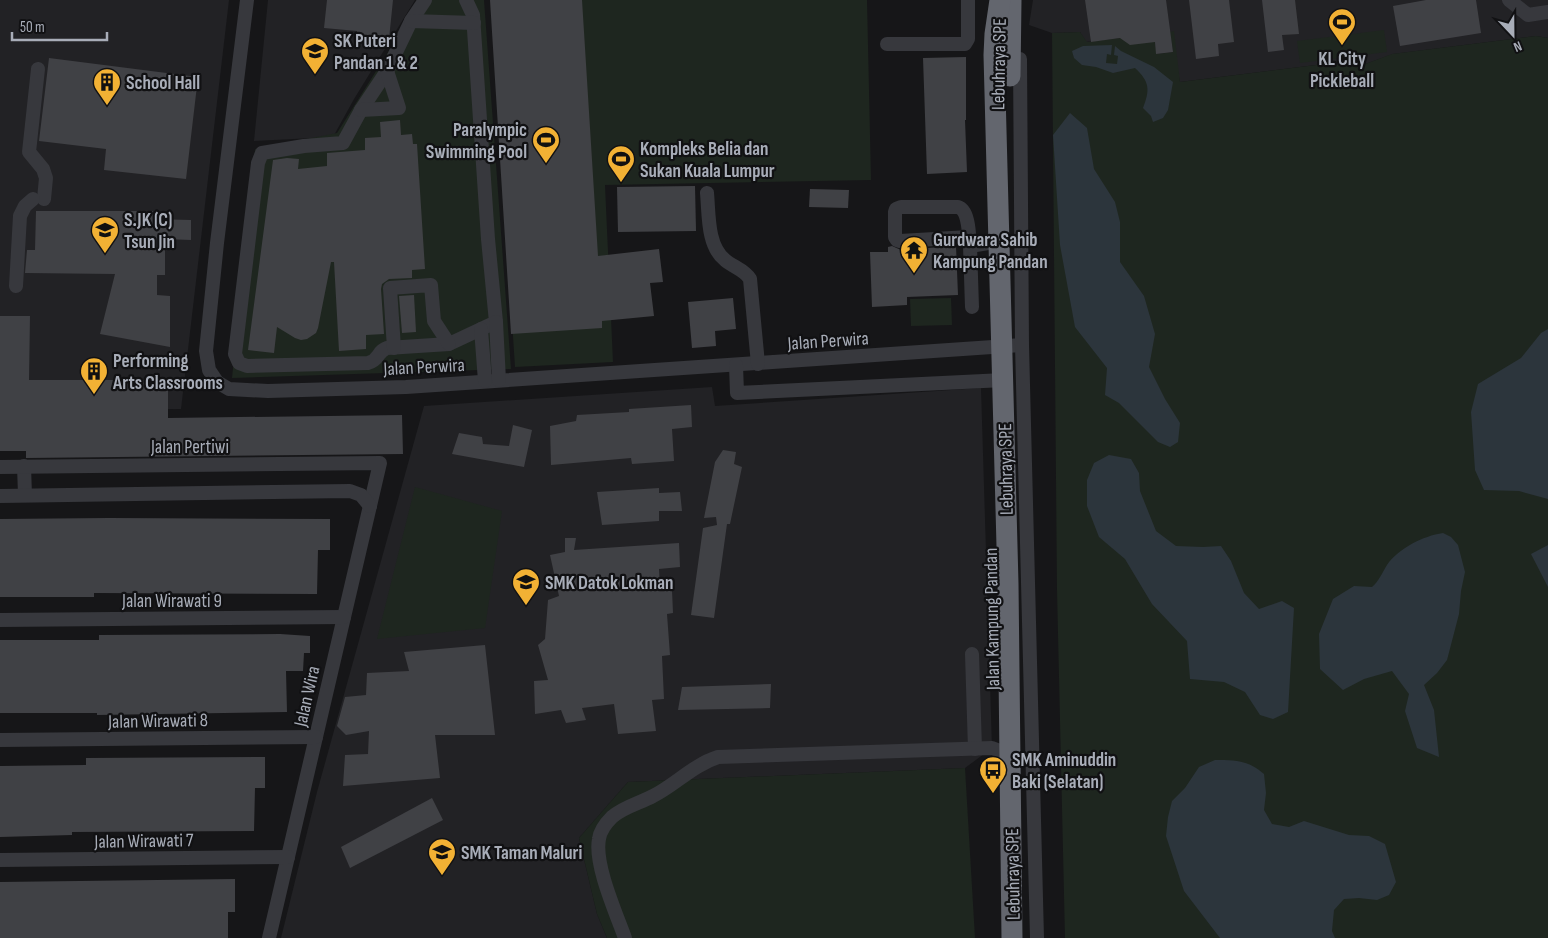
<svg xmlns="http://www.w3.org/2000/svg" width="1548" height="938" font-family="'Sofia Sans Condensed',sans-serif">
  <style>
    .built { fill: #222225 }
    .green { fill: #1e261f }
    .water { fill: #2c353c }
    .building { fill: #404145 }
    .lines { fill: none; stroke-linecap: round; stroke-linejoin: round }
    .minor { stroke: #37383d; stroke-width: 14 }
    .highway { stroke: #63666e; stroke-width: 21 }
    .highway-bridge { stroke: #63666e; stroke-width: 21 }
    .labels { text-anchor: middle; stroke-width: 4.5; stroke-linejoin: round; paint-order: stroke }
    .poi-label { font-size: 19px; font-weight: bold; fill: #a8adb8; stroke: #111113; text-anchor: start }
    .street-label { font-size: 19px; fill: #a8adb8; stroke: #111113 }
  </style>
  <rect width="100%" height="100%" fill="#161618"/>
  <g class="built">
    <polygon points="0,0 229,0 181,409 0,410"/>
    <polygon points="268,0 415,0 354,99 333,137 254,141"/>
    <polygon points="1033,0 1548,0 1548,38 1536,36 1393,54 1360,66 1324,64 1180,82 1170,32 1173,52 1156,54 1138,44 1130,45 1126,42 1124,37 1086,42 1080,32 1052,33 1029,25"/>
    <polygon points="712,387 715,406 981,388 992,748 965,768 628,782 579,838 597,914 607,938 281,938 317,792 424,406"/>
  </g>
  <g class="green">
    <polygon points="421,0 484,0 511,369 232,378 255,149 337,133"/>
    <polygon points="491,0 867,0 871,180 605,185 613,362 515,367"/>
    <polygon points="1384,30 1387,52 1300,63 1297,41"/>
    <polygon points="1174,31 1180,82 1324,64 1360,66 1392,54 1536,36 1548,38 1548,938 1065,938 1057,590 1052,33 1080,32 1087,42 1153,34 1157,54 1173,52 1170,32"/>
    <polygon points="951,298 952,325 911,326 910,299"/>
    <polygon points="415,487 502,511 485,628 377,639"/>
    <polygon points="965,768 975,938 607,938 597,914 579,838 628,782"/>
  </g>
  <g class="water">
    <path d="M1112,45L1111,55L1107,54L1106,63L1117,64L1118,56L1114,55L1115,46L1121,51L1154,67L1173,82L1168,110L1163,118L1153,122L1151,116L1143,108C1150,90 1150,82 1135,68L1113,73L1096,67L1082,65L1074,58L1072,51L1083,46Z"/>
    <polygon points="1070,113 1087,128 1094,169 1115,202 1120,222 1120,262 1144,296 1155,334 1149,367 1165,399 1180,423 1178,442 1170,447 1158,442 1119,403 1105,395 1107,368 1075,327 1060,245 1053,135"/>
    <polygon points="1548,329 1548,499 1519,491 1484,490 1475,470 1471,412 1478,384 1521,358 1541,333"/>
    <polygon points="1109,455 1131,459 1139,473 1140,491 1156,531 1176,546 1203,547 1221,546 1231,561 1244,593 1259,609 1282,601 1294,608 1288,712 1273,719 1260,715 1245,692 1224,682 1190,679 1187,641 1152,604 1125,559 1099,537 1087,506 1087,480 1094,463"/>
    <path d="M1443,533L1451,537L1458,545L1465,572L1461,591L1459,614L1447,660L1437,673L1424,685L1434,710L1439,757L1417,748L1405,711L1409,694L1392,671L1364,679L1343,690L1320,669L1319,634L1333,599L1354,586L1372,587C1379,581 1382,573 1387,565C1399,548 1423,536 1443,533Z"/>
    <polygon points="1548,545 1548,587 1531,554"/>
    <path d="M1215,760C1235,760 1248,760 1264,774L1266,793L1264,810L1272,824L1289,827L1304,821L1349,835L1369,836L1385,844L1396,882L1389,895L1377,900L1359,898L1344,899L1334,910L1332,931L1335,938H1220L1184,891L1166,836L1168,817L1172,801L1185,788L1199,767Z"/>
  </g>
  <g class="building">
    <polygon points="327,0 393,0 389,39 357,36 357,31 324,28"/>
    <polygon points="490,0 582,0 598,256 659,249 663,282 650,283 654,316 602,321 602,328 511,334"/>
    <polygon points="1085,0 1166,0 1173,52 1156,54 1155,42 1130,45 1120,38 1091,42"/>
    <polygon points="1189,0 1229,0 1234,42 1218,44 1219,56 1196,59"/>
    <polygon points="1262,0 1295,0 1299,34 1282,35 1284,50 1268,52"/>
    <polygon points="1426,0 1476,0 1481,33 1400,46 1393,6"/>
    <polygon points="966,57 966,120 965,120 967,172 927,174 923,58"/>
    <polygon points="49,58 198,77 186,179 104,170 106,149 39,141"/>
    <polygon points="400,120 401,135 412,134 413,144 417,144 425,269 412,270 412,278 389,279 382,284 381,289 384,334 366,335 366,349 339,351 334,262 331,262 318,328 316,333 307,339 301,340 295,338 277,327 274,353 248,350 273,160 287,158 299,159 298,169 327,166 327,153 365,150 365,138 381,137 380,122"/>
    <polygon points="695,186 696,231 618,232 617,187"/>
    <polygon points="810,189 849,190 848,208 809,207"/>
    <polygon points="36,211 153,211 153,219 191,220 191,240 165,239 165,275 157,275 157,295 170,296 170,347 100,334 115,274 25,273 27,250 35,250"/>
    <polygon points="892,246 901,250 956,246 958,295 907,297 907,305 872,307 870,252 888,252 888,247"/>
    <polygon points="414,295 416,332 402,333 399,296"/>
    <polygon points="733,298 736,329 715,331 716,346 692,348 688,302"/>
    <polygon points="0,316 30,316 29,380 168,380 168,418 402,415 403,454 27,458 26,458 26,451 0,451"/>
    <polygon points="691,405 692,427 672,429 674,461 632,464 631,458 551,465 550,426 576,421 577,415 629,412 629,409"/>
    <polygon points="513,425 532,430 524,467 452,454 459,433 482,437 483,444 509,446"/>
    <polygon points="723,450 736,452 734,464 742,467 730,524 727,524 714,618 691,615 703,528 717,525 716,517 704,518 715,462"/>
    <polygon points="659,488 659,493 680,492 682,511 659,511 659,521 602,525 597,492"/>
    <polygon points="109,518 330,519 330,550 318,550 317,594 94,593 94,597 0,597 0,519"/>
    <polygon points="565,538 576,538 574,550 679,543 680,567 659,569 660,588 672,590 673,613 667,614 670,655 662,656 664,699 652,700 656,731 618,734 614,704 582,708 586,720 566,723 561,710 535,714 534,681 548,680 538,645 545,639 548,600 559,596 550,555 565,552"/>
    <polygon points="280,634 310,636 310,653 304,653 303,671 286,671 287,712 97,715 97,713 0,713 0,640 99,640 99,635"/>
    <polygon points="485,645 495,735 435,735 440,778 343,786 345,755 368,754 369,731 346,735 337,726 345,697 366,695 367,673 409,671 404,652"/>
    <polygon points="771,684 770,708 678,710 682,687"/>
    <polygon points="265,757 265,788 255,788 254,831 72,832 72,835 0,837 0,766 86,765 86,758"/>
    <polygon points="432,798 443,820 350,868 341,847"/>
    <polygon points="235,879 235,912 228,912 228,938 0,938 0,882"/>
  </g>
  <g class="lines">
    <g class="minor">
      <polyline points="247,0 217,243 206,351 209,370 217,382 229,389 268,391 406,387 1022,345"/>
      <path d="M425,0L411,21L387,71L361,110L343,143L304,146L262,153L258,163L235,354L239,363L247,366L368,363C380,360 377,351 387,348L449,344L496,322L488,239L473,15L466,0"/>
      <polyline points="1509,0 1528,15 1548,12"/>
      <polyline points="411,21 474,23"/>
      <polyline points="887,44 965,44 968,39 968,0"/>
      <polyline points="1020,59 1022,345 1037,938"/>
      <polyline points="38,69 29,152 43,169 46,178 44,199"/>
      <polyline points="361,110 399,108 387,71"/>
      <path d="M707,193C709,214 707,246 725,260C733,267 745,270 750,279L758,364"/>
      <path d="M969,237L900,241L897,240L895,237V212L896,209L901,207H958C969,210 969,235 970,246L972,307"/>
      <polyline points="970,246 1000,241"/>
      <polyline points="16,286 20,216 25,206 33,199"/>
      <polyline points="496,322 499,380"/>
      <polyline points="481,329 485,381"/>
      <polyline points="394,348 390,288 431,285 434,321 449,344"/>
      <polyline points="736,365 737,393 1004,380"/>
      <polyline points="24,466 25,495"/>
      <polyline points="0,467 380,463 269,938"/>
      <polyline points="0,496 350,491 361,495 370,506"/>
      <polyline points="0,620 344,617"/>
      <polyline points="972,654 975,749"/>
      <polyline points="0,740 316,737"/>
      <polyline points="0,860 288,857"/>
      <path d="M625,938C616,913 594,864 599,839C600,831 606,823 612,817C623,807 640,803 653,796C675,785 693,765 718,757L992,748L1013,756"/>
    </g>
    <polyline class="highway" points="1010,76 1011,0"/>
    <polyline class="highway-bridge" points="1000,0 995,34 994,55 1008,584 1012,938"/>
  </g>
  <defs>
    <g id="stadium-pin" transform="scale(1.4375)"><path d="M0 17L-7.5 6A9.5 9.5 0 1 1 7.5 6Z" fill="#f2b134" stroke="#111113"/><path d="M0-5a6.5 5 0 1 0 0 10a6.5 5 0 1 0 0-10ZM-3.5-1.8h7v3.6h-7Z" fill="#111"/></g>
    <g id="school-pin" transform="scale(1.4375)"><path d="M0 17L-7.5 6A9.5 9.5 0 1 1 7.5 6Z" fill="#f2b134" stroke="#111113"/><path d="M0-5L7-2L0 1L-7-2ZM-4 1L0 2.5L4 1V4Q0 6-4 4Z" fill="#111"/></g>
    <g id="building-pin" transform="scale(1.4375)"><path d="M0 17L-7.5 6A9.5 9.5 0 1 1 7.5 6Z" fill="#f2b134" stroke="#111113"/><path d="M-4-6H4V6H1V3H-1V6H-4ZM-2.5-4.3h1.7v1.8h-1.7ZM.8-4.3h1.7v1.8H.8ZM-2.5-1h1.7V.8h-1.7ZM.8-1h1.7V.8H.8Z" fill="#111"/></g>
    <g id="temple-pin" transform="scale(1.4375)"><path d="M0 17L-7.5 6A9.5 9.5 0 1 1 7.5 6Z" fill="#f2b134" stroke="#111113"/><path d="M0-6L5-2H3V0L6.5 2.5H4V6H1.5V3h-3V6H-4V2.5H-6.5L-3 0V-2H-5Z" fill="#111"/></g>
    <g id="bus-pin" transform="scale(1.4375)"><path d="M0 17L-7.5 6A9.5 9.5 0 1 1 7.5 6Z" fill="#f2b134" stroke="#111113"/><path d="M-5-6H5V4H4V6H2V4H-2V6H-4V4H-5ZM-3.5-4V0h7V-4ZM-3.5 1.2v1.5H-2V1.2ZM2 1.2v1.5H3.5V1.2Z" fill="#111"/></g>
  </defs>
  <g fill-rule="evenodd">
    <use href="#stadium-pin" x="1342" y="22"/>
    <use href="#school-pin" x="315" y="51"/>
    <use href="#building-pin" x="107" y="82"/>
    <use href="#stadium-pin" x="546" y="140"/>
    <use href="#stadium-pin" x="621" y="159"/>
    <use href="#school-pin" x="105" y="230"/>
    <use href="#temple-pin" x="914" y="250"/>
    <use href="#building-pin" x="94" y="371"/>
    <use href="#school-pin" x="526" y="582"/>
    <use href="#bus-pin" x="993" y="770"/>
    <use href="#school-pin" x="442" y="852"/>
  </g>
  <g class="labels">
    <g class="poi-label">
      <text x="334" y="47">SK Puteri<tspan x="334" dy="22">Pandan 1 &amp; 2</tspan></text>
      <text x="1342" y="65" text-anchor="middle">KL City<tspan x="1342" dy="22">Pickleball</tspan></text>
      <text x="126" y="89">School Hall</text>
      <text x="527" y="136" text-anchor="end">Paralympic<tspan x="527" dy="22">Swimming Pool</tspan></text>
      <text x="640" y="155">Kompleks Belia dan<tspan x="640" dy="22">Sukan Kuala Lumpur</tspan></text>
      <text x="124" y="226">S.JK (C)<tspan x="124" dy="22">Tsun Jin</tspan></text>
      <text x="933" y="246">Gurdwara Sahib<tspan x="933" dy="22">Kampung Pandan</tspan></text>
      <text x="113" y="367">Performing<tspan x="113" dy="22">Arts Classrooms</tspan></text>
      <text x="545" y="589">SMK Datok Lokman</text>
      <text x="1012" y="766">SMK Aminuddin<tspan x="1012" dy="22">Baki (Selatan)</tspan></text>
      <text x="461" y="859">SMK Taman Maluri</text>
    </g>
    <g class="street-label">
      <text transform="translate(998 64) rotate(-89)" y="7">Lebuhraya SPE</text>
      <text transform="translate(828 340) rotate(-4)" y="7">Jalan Perwira</text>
      <text transform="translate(424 366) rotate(-3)" y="7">Jalan Perwira</text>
      <text x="190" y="453">Jalan Pertiwi</text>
      <text transform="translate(1005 469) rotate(-91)" y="7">Lebuhraya SPE</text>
      <text x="172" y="607">Jalan Wirawati 9</text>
      <text transform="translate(991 619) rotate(-91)" y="7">Jalan Kampung Pandan</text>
      <text transform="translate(306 696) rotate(-77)" y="7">Jalan Wira</text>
      <text transform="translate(158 720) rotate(-1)" y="7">Jalan Wirawati 8</text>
      <text transform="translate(144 840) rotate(-1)" y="7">Jalan Wirawati 7</text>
      <text transform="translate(1012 874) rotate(-91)" y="7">Lebuhraya SPE</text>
    </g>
  </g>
  <g transform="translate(1513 35) rotate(158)" stroke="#111113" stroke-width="4" paint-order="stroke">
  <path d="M0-4L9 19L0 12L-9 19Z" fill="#a8adb8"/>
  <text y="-8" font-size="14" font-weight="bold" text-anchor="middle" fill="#a8adb8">N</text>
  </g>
  <path d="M12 32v8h95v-8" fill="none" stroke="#a8adb8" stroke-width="2.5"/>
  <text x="20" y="32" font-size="15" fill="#a8adb8" stroke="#111113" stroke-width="4" paint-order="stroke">50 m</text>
</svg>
